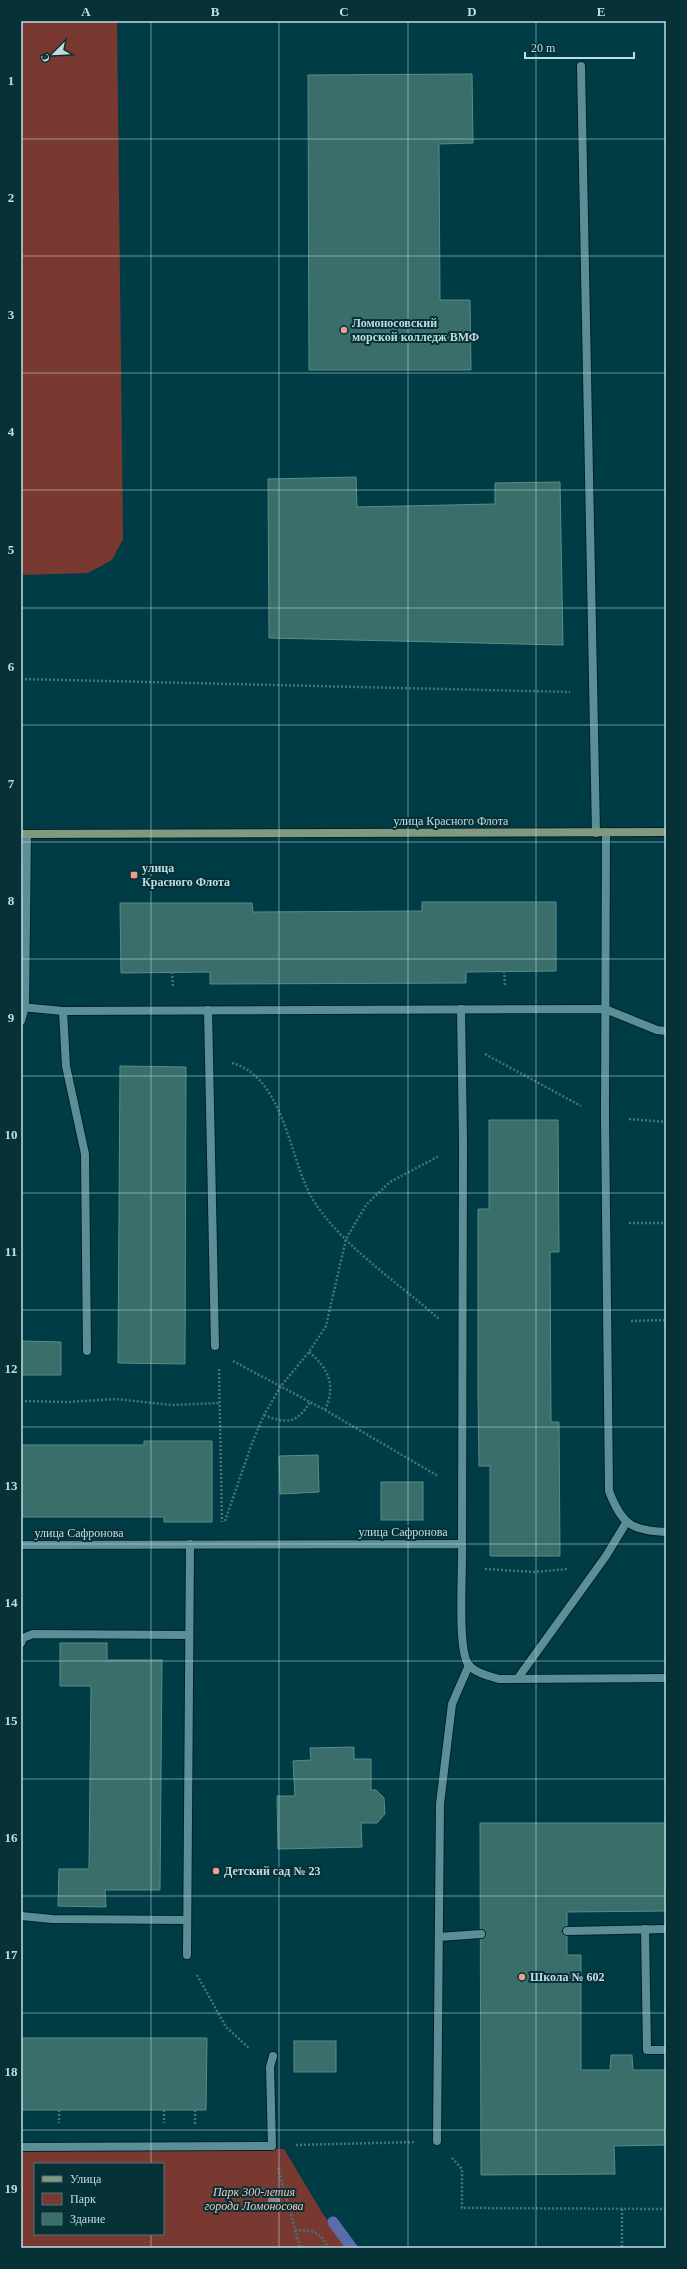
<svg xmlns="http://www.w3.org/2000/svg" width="687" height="2269" font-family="Georgia,serif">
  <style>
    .green { fill: #7a3930; fill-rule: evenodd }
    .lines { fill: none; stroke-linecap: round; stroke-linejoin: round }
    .stream { stroke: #596daa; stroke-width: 11 }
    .building { fill: #396e6b; stroke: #588d89 }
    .service-casing { stroke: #052025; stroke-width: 10 }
    .secondary-casing { stroke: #052025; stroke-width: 10 }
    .path { stroke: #44747c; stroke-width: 2.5; stroke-dasharray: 2 2; stroke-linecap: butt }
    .service { stroke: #5b8f98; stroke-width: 8 }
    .secondary { stroke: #819a7f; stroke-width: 8 }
    .tree { fill: #8b8684 }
    .grid { fill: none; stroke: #c2dce1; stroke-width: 1; stroke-opacity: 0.55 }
    .poi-dot { fill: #f59d8e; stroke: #063137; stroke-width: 1.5 }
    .labels { text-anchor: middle; stroke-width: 4; stroke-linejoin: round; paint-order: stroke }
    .poi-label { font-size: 12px; font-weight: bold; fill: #c2dce1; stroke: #063137; text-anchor: start }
    .street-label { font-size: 12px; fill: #c2dce1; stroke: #063137 }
    .park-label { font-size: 12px; font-style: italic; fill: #fcc2b8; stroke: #063137 }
    .neatline { fill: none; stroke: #c2dce1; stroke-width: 1.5 }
    .grid-label { font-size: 13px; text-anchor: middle; font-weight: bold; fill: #c2dce1 }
  </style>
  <rect width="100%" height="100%" fill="#003c45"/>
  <g class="green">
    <polygon points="21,21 117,21 123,539 112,560 88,573 21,575"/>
    <path d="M284,2149L323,2214L348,2248H21V2150ZM35,2164H163V2234H35Z"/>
  </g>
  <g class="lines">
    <polyline class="stream" points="333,2222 352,2248"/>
  </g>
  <g class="building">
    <polygon points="472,74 473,143 439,144 440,300 470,300 471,370 309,370 308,75"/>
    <polygon points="356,477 357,507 495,504 495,483 560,482 563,645 269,638 268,479"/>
    <polygon points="422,902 556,902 556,971 466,972 466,983 210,984 210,972 121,973 120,903 252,903 253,912 422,911"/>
    <polygon points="120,1066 186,1067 185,1364 118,1363"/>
    <polygon points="489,1120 558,1120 559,1252 550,1252 551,1422 559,1422 560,1556 490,1556 490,1466 479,1466 478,1395 478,1209 489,1209"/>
    <polygon points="21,1341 61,1342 61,1375 21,1375"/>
    <polygon points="144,1441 212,1441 212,1522 164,1522 164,1517 21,1517 21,1445 144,1445"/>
    <polygon points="318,1455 319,1492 280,1494 279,1456"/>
    <rect x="381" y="1482" width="42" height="38"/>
    <polygon points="60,1643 107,1643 107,1660 162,1660 160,1890 105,1890 106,1907 58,1906 59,1869 89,1869 91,1686 60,1686"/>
    <polygon points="354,1747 354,1759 371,1759 371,1790 376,1790 384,1798 385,1814 377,1823 361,1823 362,1847 278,1849 277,1796 295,1796 293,1761 311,1760 310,1748"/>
    <polygon points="480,1823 666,1823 666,1911 567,1912 567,1955 581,1955 581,2070 610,2070 611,2055 632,2055 633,2070 666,2070 666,2145 614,2146 615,2174 481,2175"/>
    <polygon points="21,2038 207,2038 206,2110 21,2110"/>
    <rect x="294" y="2041" width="42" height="31"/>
  </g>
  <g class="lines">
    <g class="service-casing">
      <g id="service">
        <polyline points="581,66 596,833"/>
        <path d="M606,832L605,1117L609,1491C621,1523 631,1531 666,1532"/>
        <polyline points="21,1007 63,1011 605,1009 657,1030 666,1031"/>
        <polyline points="461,1009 463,1142 462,1544"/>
        <polyline points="208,1010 215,1346"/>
        <polyline points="63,1011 66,1066 85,1154 87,1351"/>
        <polyline points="21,1021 25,1007 27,834"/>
        <path d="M21,1545L462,1544C463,1568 457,1647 468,1664C475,1673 489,1676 499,1679L666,1678"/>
        <polyline points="21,1643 23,1638 33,1634 189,1635"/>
        <polyline points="518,1678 606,1556 626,1523"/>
        <polyline points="21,1916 52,1919 187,1920"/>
        <polyline points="645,1929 647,2050 666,2050"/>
        <polyline points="567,1931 666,1929"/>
        <polyline points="439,1937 481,1934"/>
        <polyline points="187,1955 190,1544"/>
        <polyline points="437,2141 440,1804 452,1704 469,1665"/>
        <polyline points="21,2147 272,2146 270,2067 273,2056"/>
      </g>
    </g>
    <g class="secondary-casing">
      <polyline id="secondary" points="21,834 666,832"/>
    </g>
    <g class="path">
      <polyline points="21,679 570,692"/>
      <polyline points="504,971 505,987"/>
      <polyline points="172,972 173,988"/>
      <polyline points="485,1054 581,1106"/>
      <path d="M232,1063C280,1076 289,1148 306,1186C327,1236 399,1283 439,1319"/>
      <polyline points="629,1119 666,1122"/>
      <polyline points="629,1223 666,1223"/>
      <polyline points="631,1321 666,1320"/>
      <path d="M309,1352C329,1369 336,1385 325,1410"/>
      <polyline points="233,1361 325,1410 438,1476"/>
      <polyline points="219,1369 222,1522"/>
      <polyline points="21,1401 68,1402 115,1399 172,1405 220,1403"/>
      <path d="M264,1415C286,1424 297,1424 310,1402"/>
      <polyline points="225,1521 252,1443 264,1415 281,1386 309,1352 326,1326 346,1239 366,1205 390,1182 439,1156"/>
      <polyline points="485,1569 534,1572 568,1569"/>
      <polyline points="197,1975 226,2027 250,2049"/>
      <polyline points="59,2110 59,2123"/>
      <polyline points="164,2110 164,2123"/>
      <polyline points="195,2124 195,2110"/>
      <polyline points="296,2145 415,2142"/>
      <polyline points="452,2158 462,2169 462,2208 666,2209"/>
      <polyline points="278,2168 300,2248"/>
      <polyline points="622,2209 622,2248"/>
      <path d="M295,2230C314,2231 319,2231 329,2248"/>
    </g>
    <use href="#service" class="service"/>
    <use href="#secondary" class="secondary"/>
  </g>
  <circle class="tree" cx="274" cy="2201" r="6"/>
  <path class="grid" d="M151,21V2164M279,21V2248M408,21V2248M536,21V2248M21,139H666M21,256H666M21,373H666M21,490H666M21,608H666M21,725H666M21,842H666M21,959H666M21,1076H666M21,1193H666M21,1310H666M21,1427H666M21,1544H666M21,1661H666M21,1779H666M21,1896H666M21,2013H666M21,2130H666M151,2234V2248"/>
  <g class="poi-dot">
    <circle cx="344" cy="330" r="4"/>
    <rect x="130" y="871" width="8" height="8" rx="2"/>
    <circle cx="216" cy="1871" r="4"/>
    <circle cx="522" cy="1977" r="4"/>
  </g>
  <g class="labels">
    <g class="poi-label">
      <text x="352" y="327">Ломоносовский<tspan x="352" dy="14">морской колледж ВМФ</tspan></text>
      <text x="142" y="872">улица<tspan x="142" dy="14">Красного Флота</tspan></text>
      <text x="224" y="1875">Детский сад № 23</text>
      <text x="530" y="1981">Школа № 602</text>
    </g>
    <g class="street-label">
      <text x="451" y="825">улица Красного Флота</text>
      <text x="403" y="1536">улица Сафронова</text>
      <text x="79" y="1537">улица Сафронова</text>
    </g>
    <g class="park-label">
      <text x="254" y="2196">Парк 300-летия<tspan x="254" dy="14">города Ломоносова</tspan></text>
    </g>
  </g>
  <rect width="687" height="2269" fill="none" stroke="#063137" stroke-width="44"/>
  <rect x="34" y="2163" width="130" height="72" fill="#063137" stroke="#51757b"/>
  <rect x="42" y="2176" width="20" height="6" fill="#819a7f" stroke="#51757b"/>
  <text x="70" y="2183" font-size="12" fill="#c2dce1">Улица</text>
  <rect x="42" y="2193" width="20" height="12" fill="#7a3930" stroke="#51757b"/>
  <text x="70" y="2203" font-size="12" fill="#c2dce1">Парк</text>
  <rect x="42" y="2213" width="20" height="12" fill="#396e6b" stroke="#51757b"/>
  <text x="70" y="2223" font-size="12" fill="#c2dce1">Здание</text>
  <g transform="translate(54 54) rotate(246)" stroke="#063137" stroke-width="3" paint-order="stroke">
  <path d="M0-3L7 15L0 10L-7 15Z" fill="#c2dce1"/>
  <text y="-6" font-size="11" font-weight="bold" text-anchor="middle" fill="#c2dce1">С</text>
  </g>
  <path d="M525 52v6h109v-6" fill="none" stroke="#c2dce1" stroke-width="2"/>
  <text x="531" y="52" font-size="12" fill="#c2dce1" stroke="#063137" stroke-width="3" paint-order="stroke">20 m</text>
  <rect x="22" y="22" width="643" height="2225" class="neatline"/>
  <g class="grid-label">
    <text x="86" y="16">A</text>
    <text x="215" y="16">B</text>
    <text x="344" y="16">C</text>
    <text x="472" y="16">D</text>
    <text x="601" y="16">E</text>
    <text x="11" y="85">1</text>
    <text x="11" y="202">2</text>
    <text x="11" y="319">3</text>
    <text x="11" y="436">4</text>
    <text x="11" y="554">5</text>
    <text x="11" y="671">6</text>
    <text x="11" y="788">7</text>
    <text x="11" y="905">8</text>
    <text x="11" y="1022">9</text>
    <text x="11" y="1139">10</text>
    <text x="11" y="1256">11</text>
    <text x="11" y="1373">12</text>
    <text x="11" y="1490">13</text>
    <text x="11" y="1607">14</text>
    <text x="11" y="1725">15</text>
    <text x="11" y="1842">16</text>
    <text x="11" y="1959">17</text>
    <text x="11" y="2076">18</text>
    <text x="11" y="2193">19</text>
  </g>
</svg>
